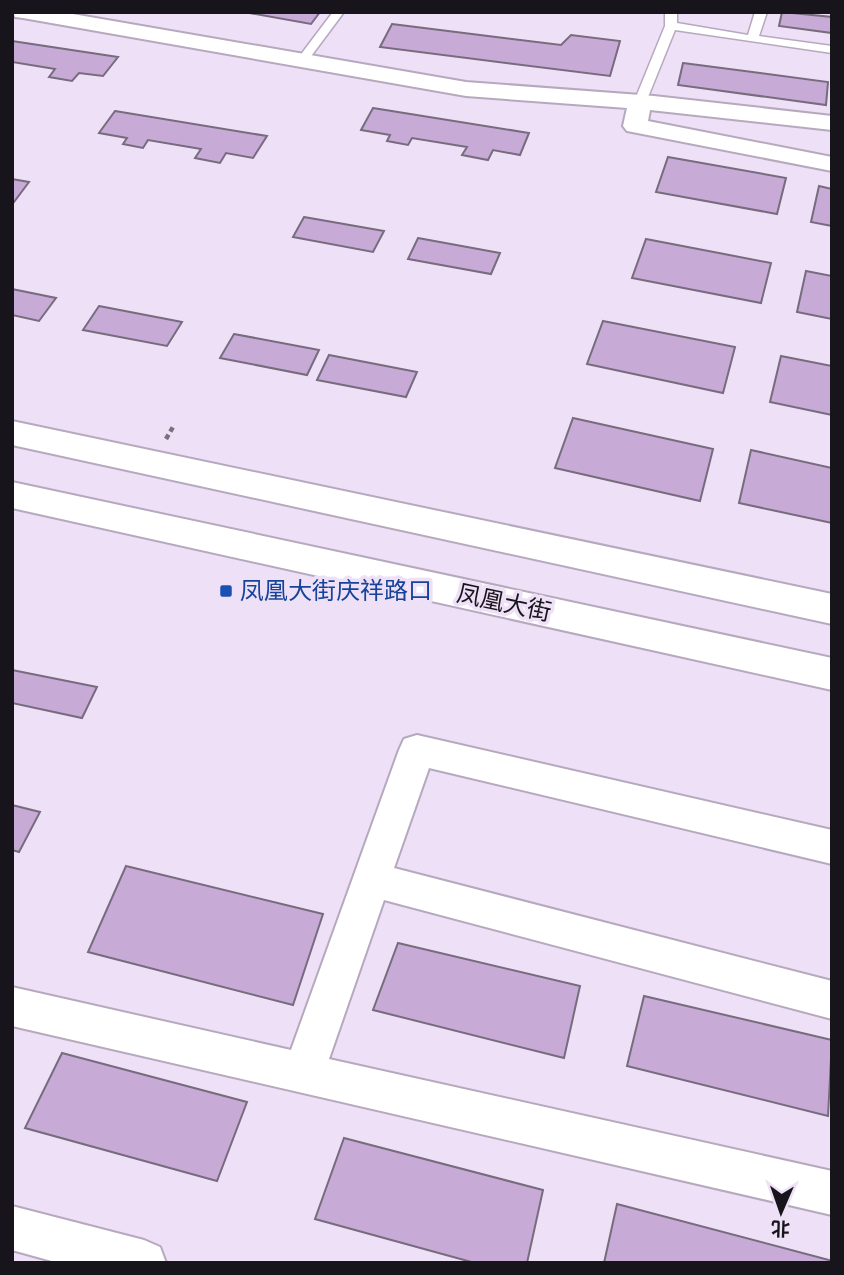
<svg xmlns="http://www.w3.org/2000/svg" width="844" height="1275" font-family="Arial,'Noto Sans SC',sans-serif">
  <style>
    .building { fill: #c7abd6; stroke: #776b7e; stroke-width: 2 }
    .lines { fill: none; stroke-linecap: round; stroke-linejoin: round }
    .service-casing { stroke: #b6a9be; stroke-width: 3 }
    .minor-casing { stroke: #b6a9be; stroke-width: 4 }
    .secondary-casing { stroke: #b6a9be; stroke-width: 4 }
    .path { stroke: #7a717f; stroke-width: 4.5; stroke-dasharray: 5 3.5; stroke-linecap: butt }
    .service { fill: #fff; fill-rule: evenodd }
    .minor { fill: #fff; fill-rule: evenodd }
    .secondary { fill: #fff; fill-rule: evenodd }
    .transit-dot { fill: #1a4fb4; stroke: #eee0f6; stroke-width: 2.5 }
    .labels { text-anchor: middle; stroke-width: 7; stroke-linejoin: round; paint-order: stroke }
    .transit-label { font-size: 24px; fill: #164399; stroke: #eee0f6; text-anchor: start }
    .street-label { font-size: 24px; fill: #18141b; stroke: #eee0f6 }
  </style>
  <rect width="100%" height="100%" fill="#eee0f6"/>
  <g class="building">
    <polygon points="244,12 320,12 311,24"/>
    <polygon points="782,12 832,17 832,33 779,26"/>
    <polygon points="392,24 561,45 571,35 620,41 610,76 380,47"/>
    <polygon points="12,41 118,57 103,76 79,73 72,81 49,77 55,69 12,62"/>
    <polygon points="683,63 828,82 826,105 678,85"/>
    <polygon points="373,108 529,133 520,155 493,150 488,160 462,155 467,147 412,138 408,145 387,141 390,135 361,130"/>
    <polygon points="115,111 267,136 253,158 226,153 220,163 195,158 201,149 148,140 143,148 123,144 127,138 99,133"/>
    <polygon points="668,157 786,178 777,214 656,192"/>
    <polygon points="12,179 29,182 14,202 12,201"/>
    <polygon points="819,186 832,189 832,226 811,222"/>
    <polygon points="304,217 384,231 373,252 293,237"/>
    <polygon points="418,238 500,253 491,274 408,259"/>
    <polygon points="646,239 771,263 761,303 632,278"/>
    <polygon points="806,271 832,276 832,319 797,312"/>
    <polygon points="12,289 56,298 39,321 12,315"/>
    <polygon points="99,306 182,322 167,346 83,330"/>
    <polygon points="603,321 735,347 723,393 587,364"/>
    <polygon points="234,334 319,350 307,375 220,358"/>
    <polygon points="329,355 417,372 406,397 317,380"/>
    <polygon points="781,356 832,366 832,415 770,402"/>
    <polygon points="573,418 713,449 700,501 555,468"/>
    <polygon points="751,450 832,468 832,523 739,503"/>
    <polygon points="12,670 97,687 82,718 12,703"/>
    <polygon points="12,805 40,812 19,852 12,850"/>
    <polygon points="126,866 323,914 293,1005 88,952"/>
    <polygon points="398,943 580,986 564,1058 373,1010"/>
    <polygon points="644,996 832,1040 828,1116 627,1066"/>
    <polygon points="62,1053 247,1102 217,1181 25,1128"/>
    <polygon points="344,1138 543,1190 527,1263 475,1263 315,1219"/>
    <polygon points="617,1204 829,1260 829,1263 604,1263"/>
  </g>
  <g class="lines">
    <g class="service-casing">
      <g id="service">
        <polygon points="333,12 344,12 306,63 298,63 296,61"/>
        <polygon points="665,12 677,12 677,23 748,35 755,12 767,12 759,36 832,46 832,53 675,30 646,102 636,105 634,102 665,26"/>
      </g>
    </g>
    <g class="minor-casing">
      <g id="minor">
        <polygon points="13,12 61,12 466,82 654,96 832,116 832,130 650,110 648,121 832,157 832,171 627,131 623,126 627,108 466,96 23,18 15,17"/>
        <polygon points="417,735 832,830 832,864 429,768 394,868 832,981 832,1019 384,900 329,1059 832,1171 832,1215 12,1026 12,987 291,1050 399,750 404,739"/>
        <polygon points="12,1206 144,1240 160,1247 166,1263 59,1263 12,1250"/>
      </g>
    </g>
    <g class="secondary-casing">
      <g id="secondary">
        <polygon points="12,421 832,594 832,624 12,445"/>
        <polygon points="12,482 832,658 832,690 12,508"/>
      </g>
    </g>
    <polyline class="path" points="166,439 173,427"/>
    <use href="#service" class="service"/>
    <use href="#minor" class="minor"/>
    <use href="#secondary" class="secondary"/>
  </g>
  <rect class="transit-dot" x="219" y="584" width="14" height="14" rx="3.5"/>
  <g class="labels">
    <g class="transit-label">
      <text x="240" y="599">凤凰大街庆祥路口</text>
    </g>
    <g class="street-label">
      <text transform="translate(504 603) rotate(12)" y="8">凤凰大街</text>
    </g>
  </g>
  <rect width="844" height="1275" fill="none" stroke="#18141b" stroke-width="28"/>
  <g transform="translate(781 1212) rotate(182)" stroke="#eee0f6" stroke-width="5" paint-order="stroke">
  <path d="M0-5L12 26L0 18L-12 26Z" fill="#18141b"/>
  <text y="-10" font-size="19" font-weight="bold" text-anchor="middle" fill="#18141b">北</text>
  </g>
</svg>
